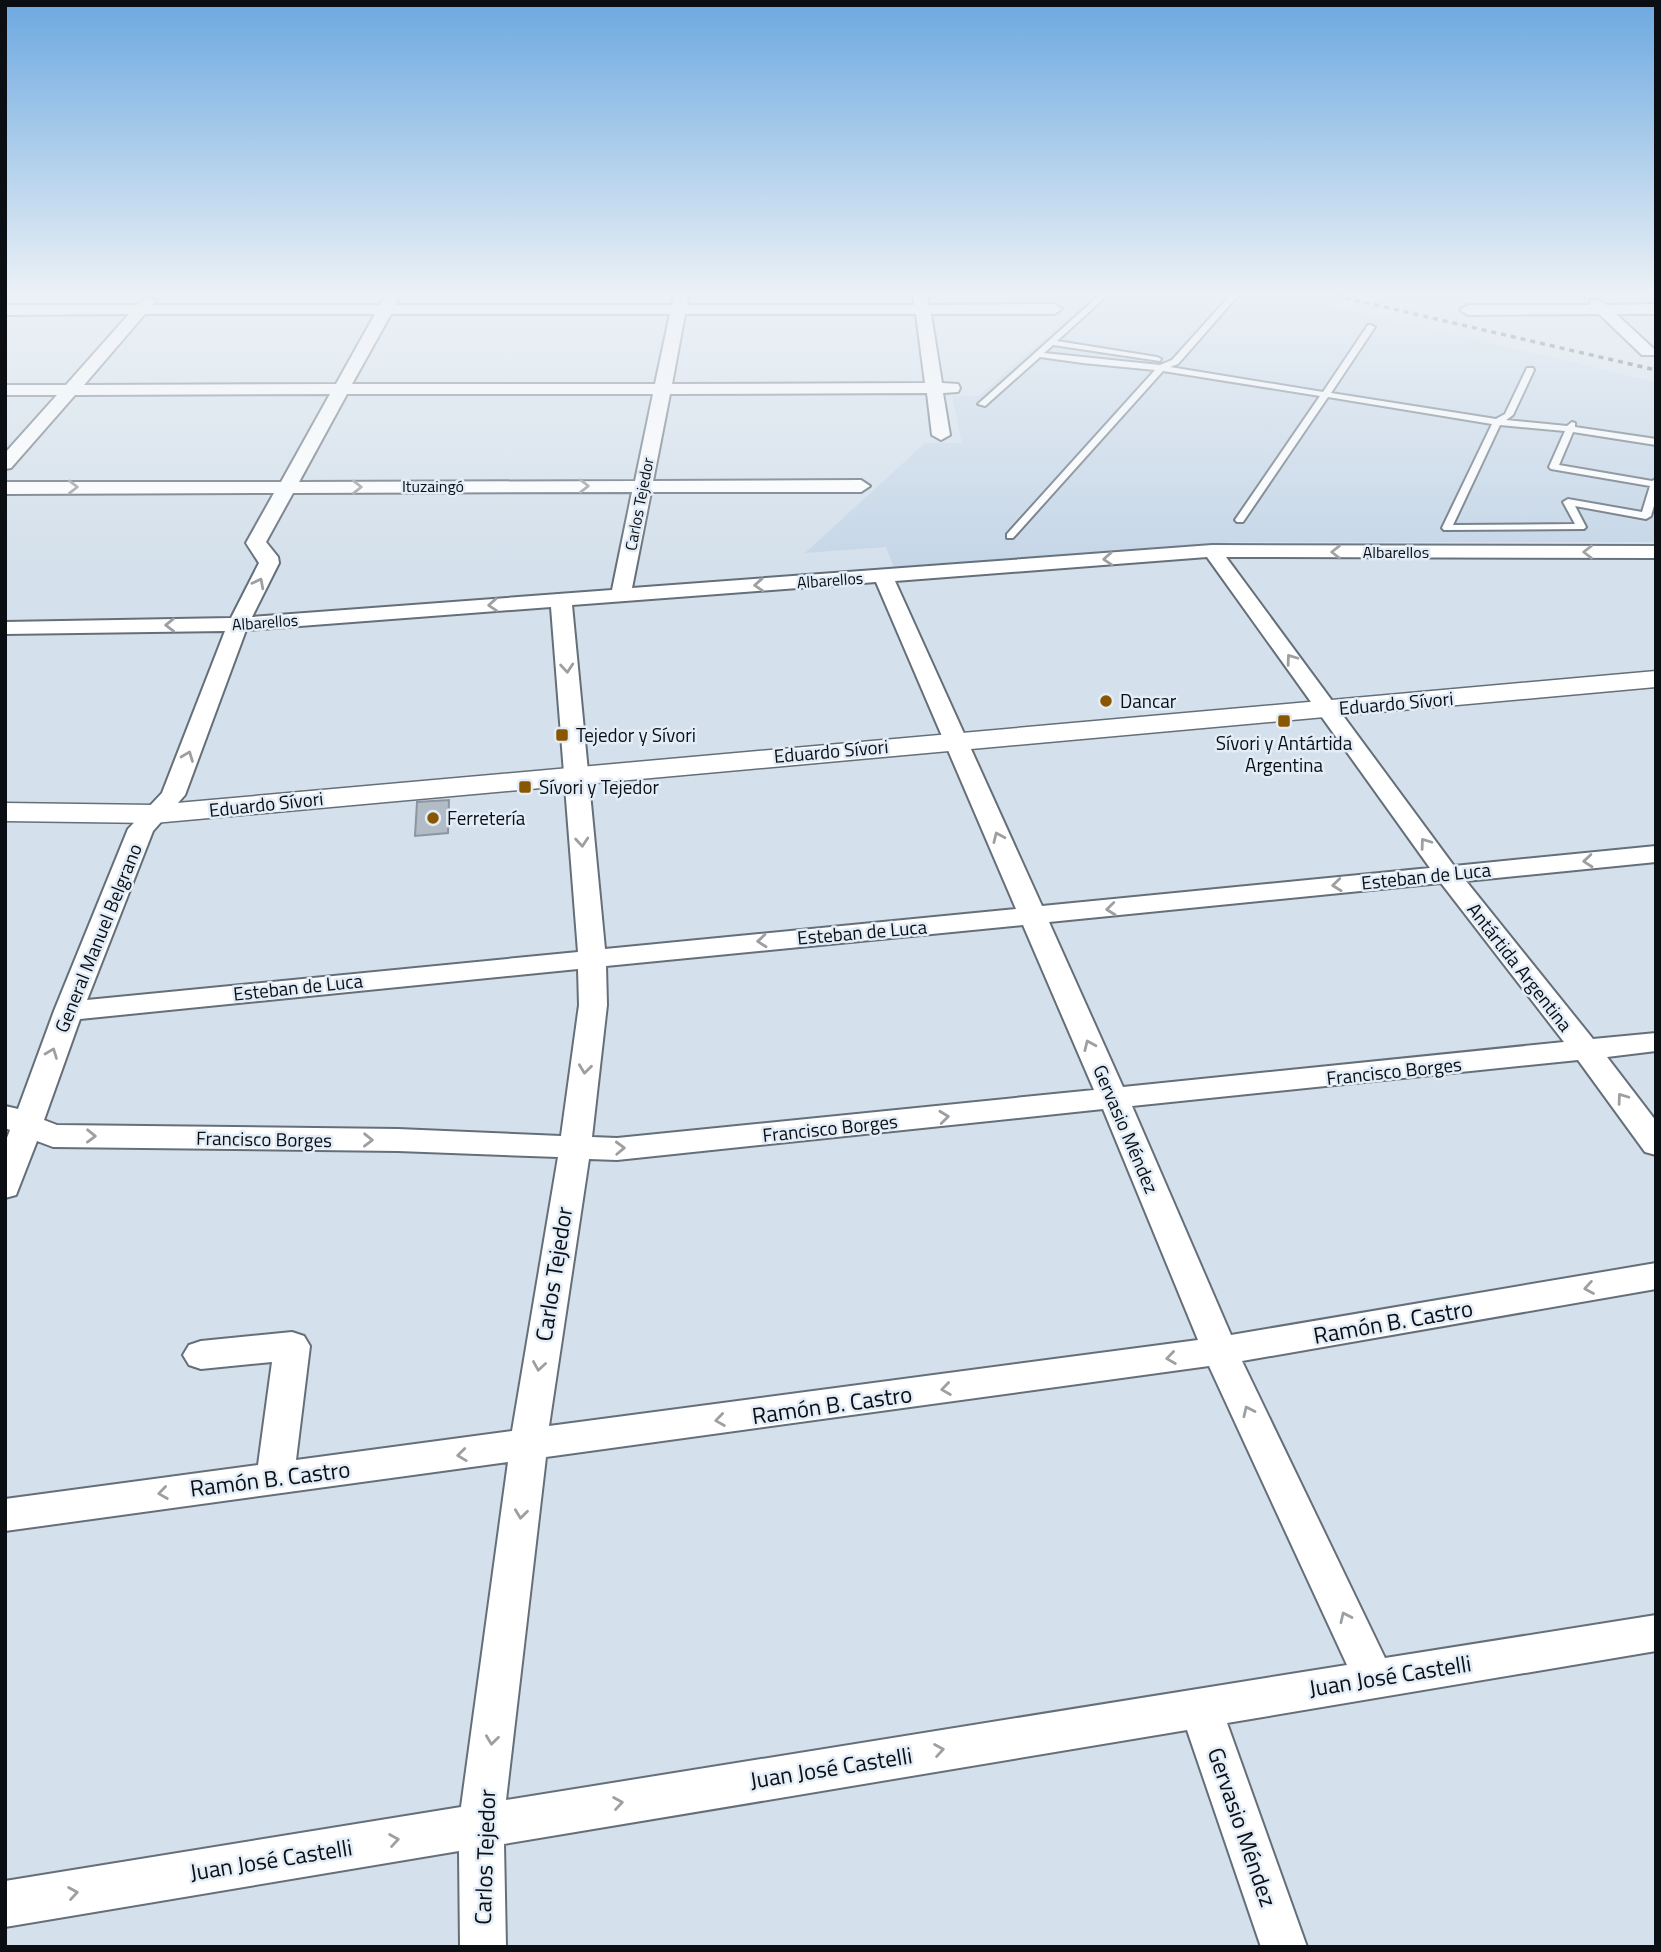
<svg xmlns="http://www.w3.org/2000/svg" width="1661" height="1952" font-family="'Titillium Web',sans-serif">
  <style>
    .built { fill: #c5d6e7 }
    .building { fill: #b1bcc7; stroke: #8c96a1; stroke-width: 2 }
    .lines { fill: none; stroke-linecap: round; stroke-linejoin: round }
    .service-casing { stroke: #656f79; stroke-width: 4 }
    .minor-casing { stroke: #656f79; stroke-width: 4 }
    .tertiary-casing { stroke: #656f79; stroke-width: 3 }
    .service { fill: #fff; fill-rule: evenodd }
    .minor { fill: #fff; fill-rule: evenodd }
    .tertiary { fill: #fff; fill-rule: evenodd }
    .rail { stroke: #464c52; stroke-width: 3.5; stroke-dasharray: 5 5; stroke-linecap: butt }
    .oneway { stroke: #9d9fa0 }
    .poi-dot { fill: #8a5701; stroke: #e2edf8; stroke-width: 2.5 }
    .labels { text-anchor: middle; stroke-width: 5; stroke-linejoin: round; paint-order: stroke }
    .far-street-label { font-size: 16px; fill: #0b0e12; stroke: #e2edf8 }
    .poi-label { font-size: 19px; fill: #0b0e12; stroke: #e2edf8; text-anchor: start }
    .street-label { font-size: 19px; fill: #0b0e12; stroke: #e2edf8 }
    .near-street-label { font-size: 23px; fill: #0b0e12; stroke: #e2edf8 }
  </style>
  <rect width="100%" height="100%" fill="#d4e0eb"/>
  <polygon class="built" points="1097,291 1271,291 1656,382 1656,542 1235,542 894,567 886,547 805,553 925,443 962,443 952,396 979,396"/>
  <polygon class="building" points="449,800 448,833 415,836 417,802"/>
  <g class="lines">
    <g class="service-casing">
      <path id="service" d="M1104,291H1112L1057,341L1157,357L1161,359L1160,361L1053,345L1044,353L1160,365L1172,360L1234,291H1242L1178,364L1170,367L1323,392L1368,325H1371L1375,327L1331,393L1496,419L1505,414L1527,368H1533L1534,370L1513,415L1506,420L1567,426L1572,422L1575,423V427L1656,439V445L1573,432L1559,465L1652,481L1656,479V499L1651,516L1646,519L1575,506L1586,527L1584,529L1444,530L1442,528L1492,424L1328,397L1243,522H1237L1235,520L1320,396L1163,371L1013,538H1007V534L1155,370L1083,363L1040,357L985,406L978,404ZM1500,425L1565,431L1549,467L1551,469L1650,486L1642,512L1568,499L1563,502L1575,524L1453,525Z"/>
    </g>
    <g class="minor-casing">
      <g id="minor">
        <path d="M675,291H689L687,305H914L913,291H927L929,305L1054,304L1062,309L1054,314H931L942,383L958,384L960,388L958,392L943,393L950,435L941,440L932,435L927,393L670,394L653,481L861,480L870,486L861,492H651L632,588L1212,545L1656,546V558L1226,557L1454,866L1656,846V862L1466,881L1593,1039L1656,1033V1051L1607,1057L1656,1121V1155L1645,1152L1578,1060L1132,1106L1231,1335L1656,1263V1289L1242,1361L1385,1658L1656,1615V1651L1227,1723L1307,1947H1261L1187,1730L504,1844L506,1947H460L459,1851L5,1927V1881L461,1807L508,1462L5,1531V1499L258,1465L272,1362L201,1369L189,1365L183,1355L189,1345L201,1341L292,1332L304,1336L310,1346L296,1460L512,1431L558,1157L398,1151L53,1147L37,1141L16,1195L5,1198V1143L10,1130L5,1128V1106L18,1109L54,1011L128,829L162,793L225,631L5,634V622L231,618L259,563L246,543L274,493L5,494V482H281L330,394L75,395L11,468L5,469V453L57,395H5V385H66L129,314L5,315V305H137L149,297L156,301L153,305H380L388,293L393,292L400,296L395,305H672ZM145,314H375L336,384L84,385ZM391,314H670L655,384H352ZM685,314H916L925,383L672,384ZM347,394H653L635,481L299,482ZM632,492L612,590L252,617L279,563L278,557L266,542L293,493ZM1207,557L1430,868L1042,906L895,581ZM876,582L1016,909L605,949L572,605ZM551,607L578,952L87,1000L153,831L185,795L246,630ZM1441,883L1564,1042L1123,1087L1049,922ZM1023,925L1094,1090L617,1138L592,1137L607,1005L606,966ZM578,969L579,1005L561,1136L398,1129L57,1125L44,1120L80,1019ZM1103,1109L1198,1340L549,1426L589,1159L617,1160ZM1209,1366L1347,1665L506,1800L546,1457Z"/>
        <polygon points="1596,299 1607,305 1656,304 1656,314 1616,314 1654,349 1656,352 1654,355 1642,355 1599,314 1468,315 1460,310 1468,305 1590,305 1591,300"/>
      </g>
    </g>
    <g class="tertiary-casing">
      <polygon id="tertiary" points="1656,671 1656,687 154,823 5,821 5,803 154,805"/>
    </g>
    <use href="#service" class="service"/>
    <use href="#minor" class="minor"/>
    <use href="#tertiary" class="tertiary"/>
    <polyline class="rail" points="1316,291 1656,370"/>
  </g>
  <defs><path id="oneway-chevron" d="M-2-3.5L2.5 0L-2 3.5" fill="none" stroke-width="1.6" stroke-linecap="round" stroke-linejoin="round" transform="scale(1.75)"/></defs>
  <g class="oneway">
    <use href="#oneway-chevron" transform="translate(584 486)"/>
    <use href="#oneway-chevron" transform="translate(73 487)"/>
    <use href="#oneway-chevron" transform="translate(357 487)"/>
    <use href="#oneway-chevron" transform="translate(1336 552) rotate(-180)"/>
    <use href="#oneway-chevron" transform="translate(1588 552) rotate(-180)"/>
    <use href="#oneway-chevron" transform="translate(1108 559) rotate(176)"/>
    <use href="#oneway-chevron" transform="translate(259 583) rotate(-63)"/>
    <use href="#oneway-chevron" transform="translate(759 585) rotate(176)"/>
    <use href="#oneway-chevron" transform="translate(493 605) rotate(176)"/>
    <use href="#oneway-chevron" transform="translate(170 625) rotate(179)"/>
    <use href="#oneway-chevron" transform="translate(1291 659) rotate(-126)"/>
    <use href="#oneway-chevron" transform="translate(567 668) rotate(85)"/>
    <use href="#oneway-chevron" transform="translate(188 756) rotate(-69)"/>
    <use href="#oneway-chevron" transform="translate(998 837) rotate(-114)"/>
    <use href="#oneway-chevron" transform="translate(582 842) rotate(85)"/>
    <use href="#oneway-chevron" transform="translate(1425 843) rotate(-126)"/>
    <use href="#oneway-chevron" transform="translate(1588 861) rotate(175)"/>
    <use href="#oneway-chevron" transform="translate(1337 885) rotate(174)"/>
    <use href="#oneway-chevron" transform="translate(1111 909) rotate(174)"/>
    <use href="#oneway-chevron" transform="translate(762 941) rotate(175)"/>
    <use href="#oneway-chevron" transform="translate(1089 1045) rotate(-114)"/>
    <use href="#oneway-chevron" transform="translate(52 1053) rotate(-69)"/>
    <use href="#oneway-chevron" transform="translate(585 1069) rotate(97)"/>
    <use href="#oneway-chevron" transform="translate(1622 1098) rotate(-126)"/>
    <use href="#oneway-chevron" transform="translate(944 1117) rotate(-6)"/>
    <use href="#oneway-chevron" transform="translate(91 1136) rotate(1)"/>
    <use href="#oneway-chevron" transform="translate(368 1140) rotate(1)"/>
    <use href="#oneway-chevron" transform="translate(620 1148) rotate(-2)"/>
    <use href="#oneway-chevron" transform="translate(1589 1288) rotate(170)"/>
    <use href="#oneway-chevron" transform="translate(1171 1358) rotate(172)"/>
    <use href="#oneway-chevron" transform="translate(539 1366) rotate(99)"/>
    <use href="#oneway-chevron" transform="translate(946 1389) rotate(172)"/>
    <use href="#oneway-chevron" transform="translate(1248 1411) rotate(-115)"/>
    <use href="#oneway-chevron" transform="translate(720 1420) rotate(172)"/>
    <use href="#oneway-chevron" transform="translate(462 1455) rotate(173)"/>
    <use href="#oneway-chevron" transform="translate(163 1493) rotate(172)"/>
    <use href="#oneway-chevron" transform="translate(521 1514) rotate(97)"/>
    <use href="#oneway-chevron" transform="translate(1345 1617) rotate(-115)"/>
    <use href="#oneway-chevron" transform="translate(492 1740) rotate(97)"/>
    <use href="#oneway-chevron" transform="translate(939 1750) rotate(-9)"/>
    <use href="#oneway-chevron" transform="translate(618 1803) rotate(-9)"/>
    <use href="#oneway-chevron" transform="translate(394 1840) rotate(-9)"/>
    <use href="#oneway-chevron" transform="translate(73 1893) rotate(-9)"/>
  </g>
  <linearGradient id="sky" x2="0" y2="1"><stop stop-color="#6ca8e0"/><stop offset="0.52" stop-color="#ecf1f6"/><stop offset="1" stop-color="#ecf1f6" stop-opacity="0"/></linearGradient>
  <rect width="1661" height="564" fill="url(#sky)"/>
  <g class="poi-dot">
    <circle cx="1106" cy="701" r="7"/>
    <rect x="1277" y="714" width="14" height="14" rx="3.5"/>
    <rect x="555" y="728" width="14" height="14" rx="3.5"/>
    <rect x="518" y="780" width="14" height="14" rx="3.5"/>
    <circle cx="433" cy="818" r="7"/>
  </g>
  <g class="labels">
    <g class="far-street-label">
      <text x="433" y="492">Ituzaingó</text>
      <text transform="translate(639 504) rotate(-79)" y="6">Carlos Tejedor</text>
      <text x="1396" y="558">Albarellos</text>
      <text transform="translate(830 580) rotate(-4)" y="6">Albarellos</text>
      <text transform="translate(265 622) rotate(-4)" y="6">Albarellos</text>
    </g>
    <g class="poi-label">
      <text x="1120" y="708">Dancar</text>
      <text x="576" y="742">Tejedor y Sívori</text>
      <text x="1284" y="750" text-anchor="middle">Sívori y Antártida<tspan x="1284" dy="22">Argentina</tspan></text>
      <text x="539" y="794">Sívori y Tejedor</text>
      <text x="447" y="825">Ferretería</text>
    </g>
    <g class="street-label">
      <text transform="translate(1396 703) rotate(-5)" y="7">Eduardo Sívori</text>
      <text transform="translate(831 751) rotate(-5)" y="7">Eduardo Sívori</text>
      <text transform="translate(266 804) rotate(-6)" y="7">Eduardo Sívori</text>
      <text transform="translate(1426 876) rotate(-6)" y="7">Esteban de Luca</text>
      <text transform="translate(862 932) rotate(-5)" y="7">Esteban de Luca</text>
      <text transform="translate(98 938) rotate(-68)" y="7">General Manuel Belgrano</text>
      <text transform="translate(1520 967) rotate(52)" y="7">Antártida Argentina</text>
      <text transform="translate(298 987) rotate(-6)" y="7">Esteban de Luca</text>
      <text transform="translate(1394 1071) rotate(-6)" y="7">Francisco Borges</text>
      <text transform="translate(830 1128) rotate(-6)" y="7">Francisco Borges</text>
      <text transform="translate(1126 1129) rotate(67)" y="7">Gervasio Méndez</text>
      <text transform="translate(264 1139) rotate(1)" y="7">Francisco Borges</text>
    </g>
    <g class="near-street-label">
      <text transform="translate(554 1274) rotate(-81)" y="8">Carlos Tejedor</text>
      <text transform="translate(1393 1322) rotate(-10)" y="8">Ramón B. Castro</text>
      <text transform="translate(832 1405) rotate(-8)" y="8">Ramón B. Castro</text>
      <text transform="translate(270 1479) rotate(-7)" y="8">Ramón B. Castro</text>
      <text transform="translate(1390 1676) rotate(-9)" y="8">Juan José Castelli</text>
      <text transform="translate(831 1768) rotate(-9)" y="8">Juan José Castelli</text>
      <text transform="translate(1242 1827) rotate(71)" y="8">Gervasio Méndez</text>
      <text transform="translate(485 1857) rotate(-88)" y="8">Carlos Tejedor</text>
      <text transform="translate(271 1860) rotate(-9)" y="8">Juan José Castelli</text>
    </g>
  </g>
  <rect width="1661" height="1952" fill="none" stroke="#0b0e12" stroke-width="14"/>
</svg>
